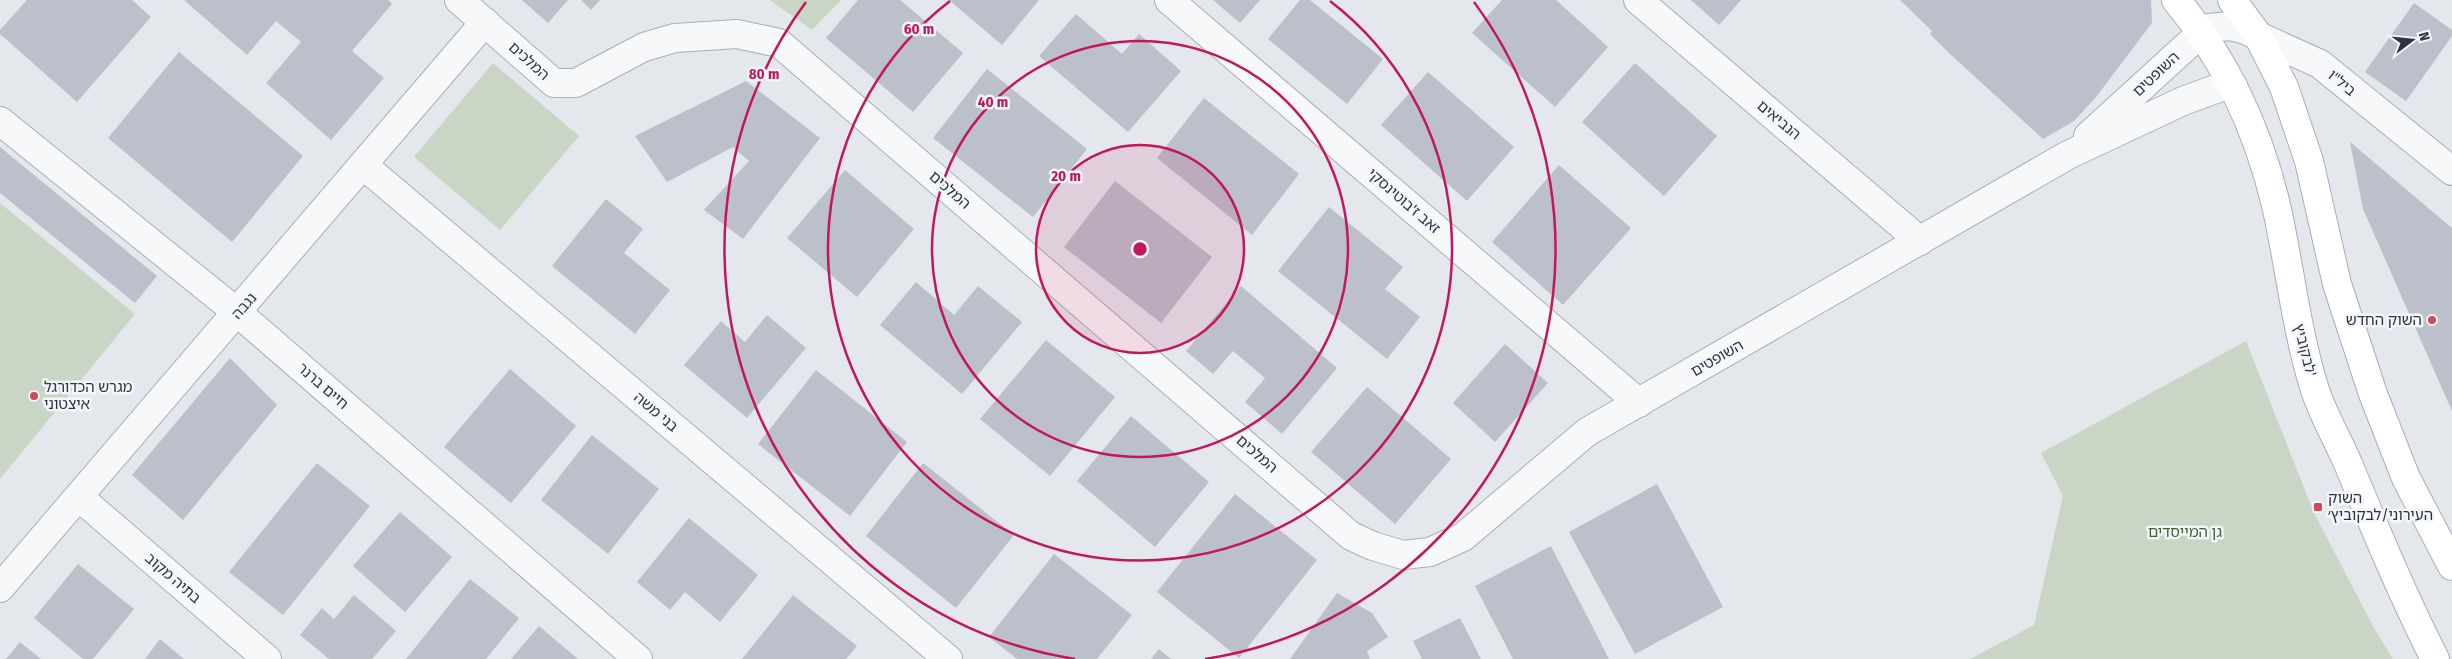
<svg xmlns="http://www.w3.org/2000/svg" width="2452" height="659" font-family="'Fira Sans Condensed','Noto Sans Hebrew',sans-serif">
  <style>
    .green { fill: #c9d6c5 }
    .building { fill: #bbc0ca }
    .lines { fill: none; stroke-linecap: round; stroke-linejoin: round }
    .street-casing { stroke: #a9aeb7; stroke-width: 30 }
    .secondary-casing { stroke: #a9aeb7; stroke-width: 30 }
    .street { stroke: #f7f8fa; stroke-width: 28 }
    .secondary { stroke: #fff; stroke-width: 28 }
    .ring { fill: none; stroke: #c2185b; stroke-width: 2.5 }
    .poi-dot { fill: #d1495b; stroke: #f4f6f9; stroke-width: 2 }
    .labels { text-anchor: middle; stroke-width: 5; stroke-linejoin: round; paint-order: stroke }
    .street-label { font-size: 15px; fill: #2b3445; stroke: #f4f6f9 }
    .poi-label { font-size: 15px; fill: #2b3445; stroke: #f4f6f9; text-anchor: start }
    .park-label { font-size: 15px; fill: #3f6138; stroke: #f4f6f9 }
    .centre { fill: #c2185b; stroke: #f4f6f9; stroke-width: 2.5 }
    .ring-label { font-size: 15px; text-anchor: middle; font-weight: bold; fill: #c2185b; stroke: #f4f6f9; stroke-width: 5; stroke-linejoin: round; paint-order: stroke }
  </style>
  <rect width="100%" height="100%" fill="#e4e7ec"/>
  <g class="green">
    <polygon points="770,0 841,0 812,30"/>
    <polygon points="493,63 579,136 500,230 414,157"/>
    <polygon points="0,203 135,314 0,479"/>
    <polygon points="2246,341 2314,513 2374,628 2393,659 1970,659 2034,625 2063,496 2041,453"/>
  </g>
  <g class="building">
    <polygon points="27,0 132,0 151,17 77,102 0,34 0,30"/>
    <polygon points="184,0 388,0 392,4 352,51 384,78 331,140 266,83 301,42 276,21 247,55"/>
    <polygon points="522,0 568,0 548,23"/>
    <polygon points="581,0 600,0 591,10"/>
    <polygon points="858,0 900,0 963,53 913,112 826,38"/>
    <polygon points="949,0 1039,0 1002,45"/>
    <polygon points="1213,0 1260,0 1240,23"/>
    <polygon points="1300,0 1310,0 1383,59 1347,104 1268,39"/>
    <polygon points="1502,0 1556,0 1608,47 1555,107 1472,33"/>
    <polygon points="1691,0 1741,0 1719,25"/>
    <polygon points="1900,0 2151,0 2152,23 2096,97 2074,121 2043,139 1950,54 1930,34 1932,31"/>
    <polygon points="2414,3 2452,30 2452,36 2406,101 2365,72"/>
    <polygon points="1076,14 1122,54 1139,34 1181,71 1128,132 1039,56"/>
    <polygon points="179,52 303,156 232,242 108,138"/>
    <polygon points="1635,63 1717,136 1664,196 1582,122"/>
    <polygon points="987,69 1087,149 1033,217 933,138"/>
    <polygon points="1428,72 1514,147 1467,201 1381,125"/>
    <polygon points="746,81 820,138 743,239 704,210 749,161 733,147 667,182 635,136"/>
    <polygon points="1204,98 1299,174 1252,235 1157,158"/>
    <polygon points="2350,142 2452,228 2452,411 2363,209"/>
    <polygon points="0,147 157,276 135,303 0,193"/>
    <polygon points="1559,165 1631,228 1563,305 1492,242"/>
    <polygon points="845,170 914,229 857,297 787,238"/>
    <polygon points="1115,181 1212,257 1161,323 1064,247"/>
    <polygon points="606,199 643,229 624,253 670,290 635,334 552,266"/>
    <polygon points="1329,207 1403,267 1385,289 1420,317 1387,359 1278,271"/>
    <polygon points="916,282 954,315 978,286 1022,322 962,394 880,325"/>
    <polygon points="1241,286 1337,368 1282,434 1245,402 1265,378 1233,351 1213,374 1186,351"/>
    <polygon points="767,315 806,348 747,418 684,365 721,321 745,342"/>
    <polygon points="1046,340 1115,397 1050,476 980,419"/>
    <polygon points="1505,344 1548,383 1495,442 1453,403"/>
    <polygon points="230,358 277,405 183,520 132,475"/>
    <polygon points="510,369 576,426 511,503 444,447"/>
    <polygon points="816,370 907,442 850,516 758,444"/>
    <polygon points="1367,387 1451,459 1395,524 1311,452"/>
    <polygon points="1131,416 1209,482 1155,547 1077,481"/>
    <polygon points="592,435 659,489 608,554 541,500"/>
    <polygon points="317,463 370,506 283,615 229,572"/>
    <polygon points="923,463 1014,535 956,608 866,536"/>
    <polygon points="1657,484 1723,607 1635,654 1569,532"/>
    <polygon points="1235,494 1317,560 1239,658 1157,592"/>
    <polygon points="400,512 452,557 405,612 353,566"/>
    <polygon points="689,518 758,575 720,622 685,592 670,610 637,582"/>
    <polygon points="1551,546 1609,659 1513,659 1475,586"/>
    <polygon points="1054,554 1132,615 1097,659 1017,659 989,637"/>
    <polygon points="78,564 134,609 93,659 83,659 34,618"/>
    <polygon points="470,579 519,618 486,659 406,659"/>
    <polygon points="1337,593 1372,613 1388,637 1367,651 1370,659 1290,659"/>
    <polygon points="354,595 396,631 372,659 329,659 300,635 322,608 334,619"/>
    <polygon points="793,595 857,646 846,659 742,659"/>
    <polygon points="1460,618 1481,659 1422,659 1413,641"/>
    <polygon points="539,626 566,649 578,659 511,659"/>
    <polygon points="160,639 184,659 145,659"/>
    <polygon points="20,642 41,659 6,659"/>
    <polygon points="1159,649 1171,659 1151,659"/>
  </g>
  <g class="lines">
    <g class="street-casing">
      <g id="street">
        <polyline points="459,0 554,83 576,83 644,47 675,38 737,34 779,43 1351,536 1373,546 1403,555 1430,552 1463,537 1587,432 2068,155 2183,101 2221,87 2233,86"/>
        <polyline points="1169,0 1639,403"/>
        <polyline points="1638,0 1920,241"/>
        <polyline points="0,121 238,313 638,659"/>
        <polyline points="2088,136 2201,33 2209,28 2229,26 2243,29 2320,64 2452,171"/>
        <polyline points="363,165 948,659"/>
        <polyline points="79,497 267,659"/>
        <polyline points="0,588 485,22"/>
      </g>
    </g>
    <g class="secondary-casing">
      <g id="secondary">
        <path d="M2176,0C2226,60 2258,130 2276,205C2290,267 2296,330 2315,390C2324,417 2338,440 2349,466C2376,531 2403,596 2435,659"/>
        <polyline points="2232,0 2257,34 2284,87 2309,161 2337,284 2373,394 2406,478 2452,566"/>
      </g>
    </g>
    <use href="#street" class="street"/>
    <use href="#secondary" class="secondary"/>
  </g>
  <circle cx="1140" cy="249" r="104" fill="#c2185b" fill-opacity=".12"/>
  <g class="ring">
    <circle cx="1140" cy="249" r="104"/>
    <circle cx="1140" cy="249" r="208"/>
    <path d="M1330 1A312 312 0 1 1 950 1"/>
    <path d="M1075 659A415 415 0 0 1 806 2M1474 2A415 415 0 0 1 1205 659"/>
  </g>
  <g class="poi-dot">
    <circle cx="2432" cy="320" r="5"/>
    <circle cx="34" cy="396" r="5"/>
    <rect x="2313" y="502" width="10" height="10" rx="2.5"/>
  </g>
  <g class="labels">
    <g class="street-label">
      <text transform="translate(529 61) rotate(42)" y="5">המלכים</text>
      <text transform="translate(2156 74) rotate(-43)" y="5">השופטים</text>
      <text transform="translate(2342 83) rotate(40)" y="5">ביל"ו</text>
      <text transform="translate(1779 120) rotate(40)" y="5">הנביאים</text>
      <text transform="translate(950 190) rotate(41)" y="5">המלכים</text>
      <text transform="translate(1404 201) rotate(41)" y="5">זאב ז'בוטינסקי</text>
      <text transform="translate(244 306) rotate(-49)" y="5">נגבה</text>
      <text transform="translate(2305 350) rotate(76)" y="5">לבקוביץ'</text>
      <text transform="translate(1717 358) rotate(-30)" y="5">השופטים</text>
      <text transform="translate(323 386) rotate(41)" y="5">חיים ברנר</text>
      <text transform="translate(656 412) rotate(40)" y="5">בני משה</text>
      <text transform="translate(1257 454) rotate(41)" y="5">המלכים</text>
      <text transform="translate(173 578) rotate(41)" y="5">בתיה מקוב</text>
    </g>
    <g class="poi-label">
      <text x="2422" y="325" text-anchor="end">השוק החדש</text>
      <text x="44" y="392">מגרש הכדורגל<tspan x="44" dy="17">איצטוני</tspan></text>
      <text x="2328" y="503">השוק<tspan x="2328" dy="17">העירוני/לבקוביץ׳</tspan></text>
    </g>
    <g class="park-label">
      <text x="2185" y="537">גן המייסדים</text>
    </g>
  </g>
  <circle cx="1140" cy="249" r="8" class="centre"/>
  <g class="ring-label">
    <text x="919" y="34">60 m</text>
    <text x="764" y="79">80 m</text>
    <text x="993" y="107">40 m</text>
    <text x="1066" y="181">20 m</text>
  </g>
  <g transform="translate(2412 40) rotate(74)" stroke="#f4f6f9" stroke-width="4" paint-order="stroke">
  <path d="M0-4L9 19L0 12L-9 19Z" fill="#2b3445"/>
  <text y="-8" font-size="14" font-weight="bold" text-anchor="middle" fill="#2b3445">N</text>
  </g>
</svg>
